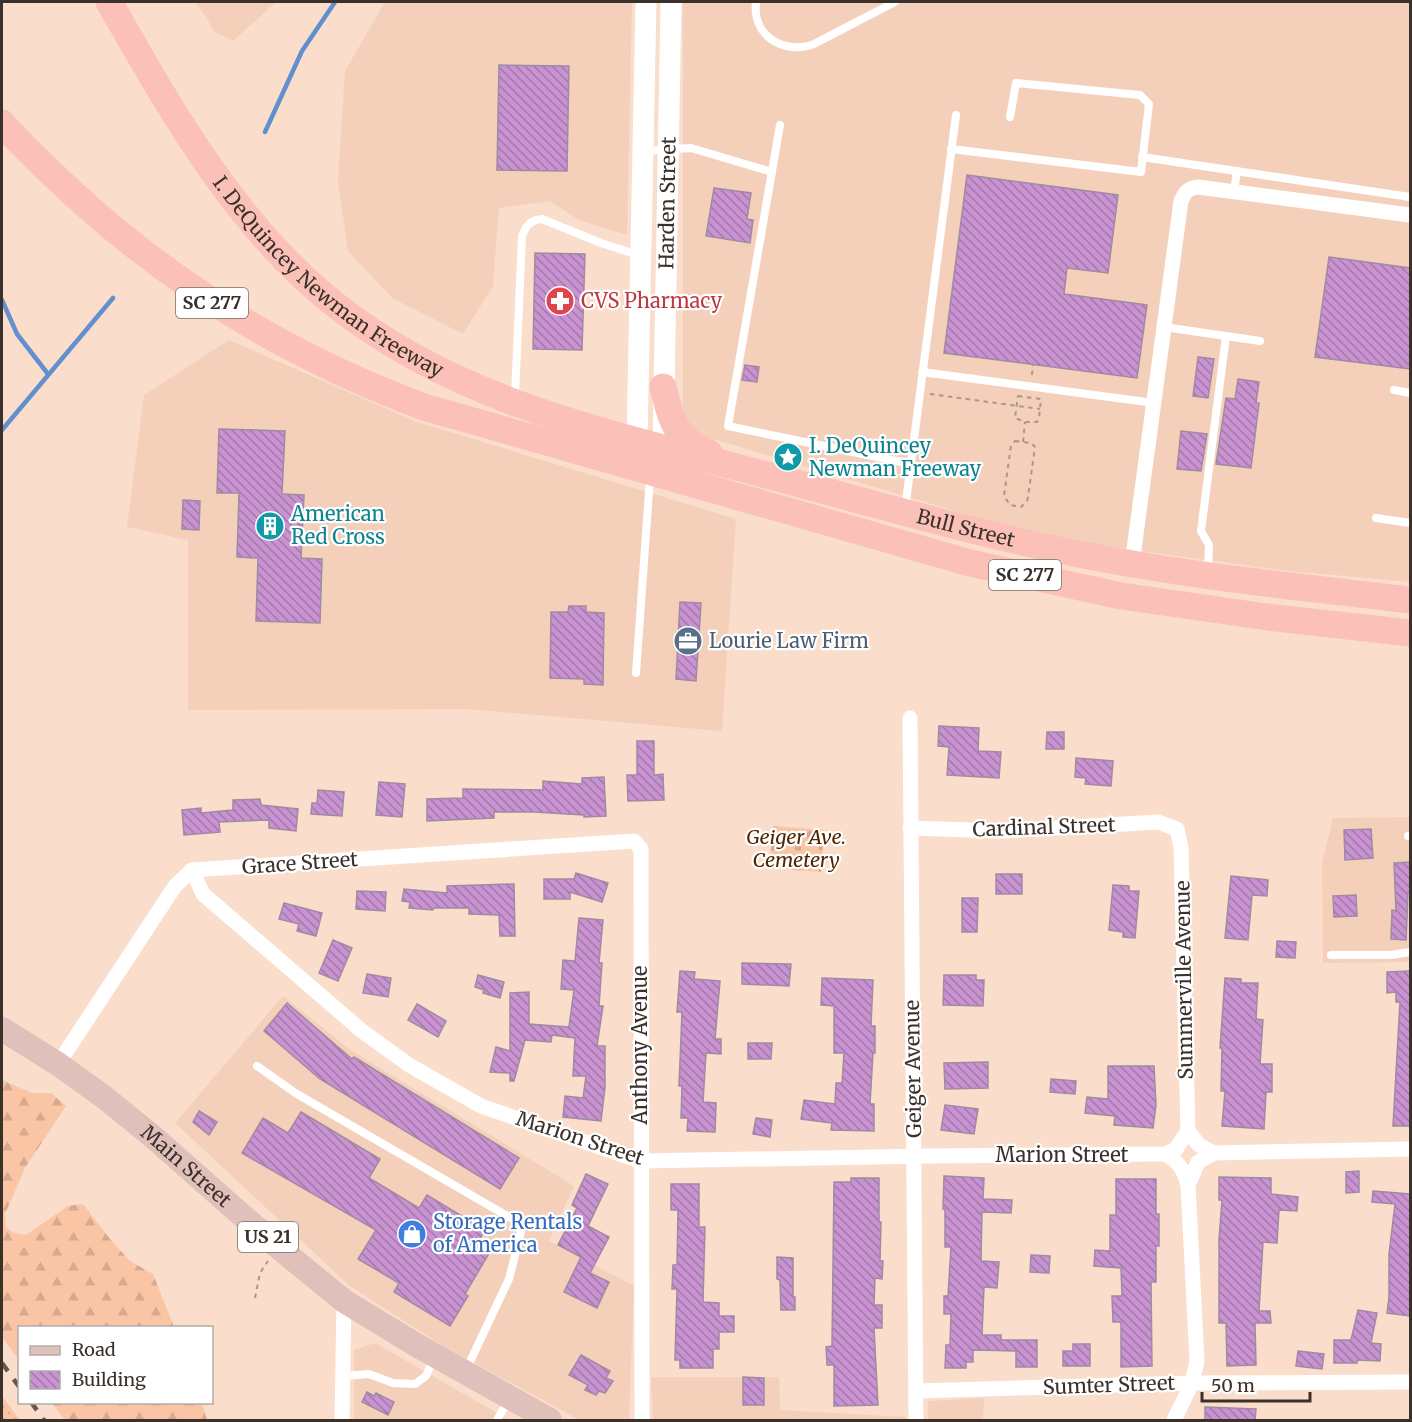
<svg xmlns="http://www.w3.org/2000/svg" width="1412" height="1422" font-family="Merriweather,serif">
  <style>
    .built { fill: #f4d0ba }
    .grass { fill: url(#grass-dots) }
    .forest { fill: url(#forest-firs) }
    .cemetery { fill: url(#cemetery-stones) }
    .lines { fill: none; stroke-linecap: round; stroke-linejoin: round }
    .stream { stroke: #628fce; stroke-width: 4.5 }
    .building { fill: url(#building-back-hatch); stroke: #9f8ba2; stroke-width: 1.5 }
    .path { stroke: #ad978a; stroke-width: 2; stroke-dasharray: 4.5 4.5; stroke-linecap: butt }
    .lane { stroke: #fff; stroke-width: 8 }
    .street { stroke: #fff; stroke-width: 15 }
    .secondary { stroke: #fff; stroke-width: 21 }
    .primary { stroke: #dfc0ba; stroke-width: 24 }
    .highway { stroke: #fbc1b8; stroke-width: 27 }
    .rail { stroke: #67584f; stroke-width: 4.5; stroke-dasharray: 10 10; stroke-linecap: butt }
    .labels { text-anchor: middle; stroke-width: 4.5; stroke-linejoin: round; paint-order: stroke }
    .shield { fill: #fff; stroke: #766f6a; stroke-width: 1.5 }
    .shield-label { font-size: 18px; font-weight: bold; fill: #3c312a }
    .street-label { font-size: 20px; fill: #3c312a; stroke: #fff }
    .health-label { font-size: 20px; fill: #be3a42; stroke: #fff; text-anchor: start }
    .culture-label { font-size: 20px; fill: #0d838f; stroke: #fff; text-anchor: start }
    .service-label { font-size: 20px; fill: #4e5e75; stroke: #fff; text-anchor: start }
    .park-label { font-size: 20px; font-style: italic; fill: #532400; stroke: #fff }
    .shop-label { font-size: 20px; fill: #366cbe; stroke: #fff; text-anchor: start }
  </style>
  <defs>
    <pattern id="grass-dots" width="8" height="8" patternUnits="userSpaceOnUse" patternTransform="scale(1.5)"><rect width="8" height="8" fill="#fac5a5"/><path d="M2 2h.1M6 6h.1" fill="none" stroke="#d7aa8e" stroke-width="1.8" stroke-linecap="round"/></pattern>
    <pattern id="forest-firs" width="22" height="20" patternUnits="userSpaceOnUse" patternTransform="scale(1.5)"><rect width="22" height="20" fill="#fac5a5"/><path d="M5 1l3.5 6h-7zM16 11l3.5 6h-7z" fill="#d7aa8e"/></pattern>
    <pattern id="cemetery-stones" width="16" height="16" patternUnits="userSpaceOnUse" patternTransform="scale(1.5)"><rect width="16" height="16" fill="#fac5a5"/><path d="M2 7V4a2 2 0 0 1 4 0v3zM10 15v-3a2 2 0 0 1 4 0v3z" fill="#d7aa8e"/></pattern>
    <pattern id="building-back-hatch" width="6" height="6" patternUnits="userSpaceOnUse" patternTransform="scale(1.5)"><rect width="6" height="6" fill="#c992d1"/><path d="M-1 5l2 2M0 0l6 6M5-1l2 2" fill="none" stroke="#a478aa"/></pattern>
  </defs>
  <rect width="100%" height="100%" fill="#faddcb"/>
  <g class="built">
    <polygon points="196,2 276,2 233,41 215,32"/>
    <polygon points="385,2 632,2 627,235 579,220 550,201 499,208 493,286 463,334 392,298 348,251 338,181 345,71"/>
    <polygon points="683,2 1410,2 1410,582 1289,571 1111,547 989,521 683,430"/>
    <polygon points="229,340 417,422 736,519 722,731 466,709 188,710 188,540 127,527 144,395"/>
    <polygon points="1410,817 1410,962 1323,963 1322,864 1333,818"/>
    <polygon points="283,996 352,1051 574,1186 549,1241 634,1286 629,1420 580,1420 443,1346 350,1286 175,1123"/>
    <polygon points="375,1343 509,1420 354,1420 354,1350"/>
    <polygon points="651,1377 779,1377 780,1410 906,1417 906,1420 653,1420"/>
    <polygon points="984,1398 983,1420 928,1420 928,1401"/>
  </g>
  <polygon class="grass" points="2,1396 20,1420 2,1420"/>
  <g class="forest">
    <polygon points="2,1080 32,1093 51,1093 66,1106 25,1168 5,1214 6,1228 14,1233 26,1235 68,1206 83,1204 110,1239 130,1261 153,1274 174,1327 20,1328 19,1360 2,1337"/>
    <polygon points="52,1403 202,1403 207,1420 65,1420"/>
  </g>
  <polygon class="cemetery" points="773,826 824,830 821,872 769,868"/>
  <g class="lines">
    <g class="stream">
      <polyline points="265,132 302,51 335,2"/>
      <polyline points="2,300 17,334 48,374"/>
      <polyline points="2,430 113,298"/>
    </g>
  </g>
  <g class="building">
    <polygon points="499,65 569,66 567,171 497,170"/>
    <polygon points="967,175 1118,195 1108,273 1067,268 1064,294 1147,305 1137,378 944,353"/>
    <polygon points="714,188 751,193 747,219 753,220 750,243 706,236"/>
    <polygon points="535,253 585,254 582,350 533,349"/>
    <polygon points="1329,257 1410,268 1410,369 1315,357"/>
    <polygon points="1198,357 1214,359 1208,398 1193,396"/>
    <polygon points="745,365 759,367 757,382 742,380"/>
    <polygon points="1238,379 1259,382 1256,403 1259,403 1251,468 1216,464 1226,398 1235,399"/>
    <polygon points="219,429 285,431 282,494 304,495 301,558 322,559 320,623 256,621 258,558 237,557 239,493 217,493"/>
    <polygon points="1181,431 1207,434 1201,471 1177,469"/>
    <polygon points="183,500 200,501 199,530 182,529"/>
    <polygon points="680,602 701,603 696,681 676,679"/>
    <polygon points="569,606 586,606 586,612 604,613 603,685 584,684 584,679 550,678 551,612 568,612"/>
    <polygon points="939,726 979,728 978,751 1001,752 999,778 947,775 949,747 938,746"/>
    <polygon points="1047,732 1064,732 1064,749 1046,749"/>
    <polygon points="637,741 654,741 654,775 663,774 664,800 628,801 627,775 637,775"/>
    <polygon points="1076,758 1113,761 1111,786 1085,784 1086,778 1075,777"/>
    <polygon points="604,777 606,816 584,817 584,815 534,812 494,812 494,818 427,821 427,799 463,798 463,789 543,790 543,781 582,784 582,778"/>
    <polygon points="379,782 405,784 402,817 376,815"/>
    <polygon points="318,790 344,792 342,816 311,814 312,803 317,803"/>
    <polygon points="260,799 261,805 298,809 296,831 269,828 269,820 219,822 220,832 184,835 182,810 201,808 201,813 233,810 233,800"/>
    <polygon points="1371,829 1373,858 1345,860 1344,830"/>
    <polygon points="1410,862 1410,892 1408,892 1406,940 1391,939 1392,910 1396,911 1394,863"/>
    <polygon points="576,873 608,883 602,902 570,892 570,899 544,899 544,879 574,879"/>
    <rect x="996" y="874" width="26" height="20"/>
    <polygon points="1231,876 1268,880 1267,896 1252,895 1248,940 1225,938"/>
    <polygon points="514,884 515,936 500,936 499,915 469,914 469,908 434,908 433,910 409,908 410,902 402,901 404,889 447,893 447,886"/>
    <polygon points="1113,885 1129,886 1129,891 1139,891 1135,938 1123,937 1123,932 1109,930"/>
    <polygon points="357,891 386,892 385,911 356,909"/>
    <polygon points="1356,895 1357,916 1334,917 1333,896"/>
    <polygon points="962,898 978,898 977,932 962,932"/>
    <polygon points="284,903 322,913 316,936 297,931 299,924 279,919"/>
    <polygon points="579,918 603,920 599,963 602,963 599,1006 603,1006 597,1046 605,1046 605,1087 601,1121 563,1117 565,1096 583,1098 586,1076 573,1076 575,1038 552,1035 551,1042 525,1040 514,1081 510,1081 510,1073 490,1072 496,1047 510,1051 510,993 529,992 529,1024 569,1027 574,990 561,989 563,960 575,961"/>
    <polygon points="333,940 352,948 338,981 319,973"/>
    <polygon points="1277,941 1296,942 1295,958 1276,957"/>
    <polygon points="742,963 791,964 789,986 742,984"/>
    <polygon points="680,971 695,972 694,979 720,981 715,1039 721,1039 721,1054 706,1053 703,1102 716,1103 715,1132 687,1131 688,1118 681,1118 682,1086 679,1086 682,1012 677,1012"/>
    <polygon points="1410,971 1410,1126 1393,1126 1400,1002 1396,1002 1396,992 1387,993 1387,972"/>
    <polygon points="367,974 391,978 388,997 363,993"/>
    <polygon points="478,975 504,982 500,998 483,993 484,990 475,987"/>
    <polygon points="944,975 976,975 976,980 984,980 983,1006 943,1005"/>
    <polygon points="822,978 873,980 871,1026 875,1026 875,1053 873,1053 870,1104 874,1104 874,1131 831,1130 832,1123 801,1119 804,1100 835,1104 836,1083 842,1083 844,1053 834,1053 834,1006 821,1005"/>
    <polygon points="1225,978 1241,979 1241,983 1258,983 1256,1019 1263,1020 1260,1064 1272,1064 1272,1092 1266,1092 1264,1129 1222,1126 1225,1091 1221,1091 1222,1048 1220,1048"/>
    <polygon points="287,1003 352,1059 354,1057 519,1158 500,1189 320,1079 264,1031"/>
    <polygon points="417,1004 446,1021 438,1037 408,1020"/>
    <polygon points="748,1043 772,1043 771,1059 748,1059"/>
    <polygon points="988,1062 988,1088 945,1089 944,1063"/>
    <polygon points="1108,1066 1154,1066 1156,1105 1153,1128 1114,1125 1115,1116 1085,1113 1087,1097 1108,1099"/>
    <polygon points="1051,1079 1076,1081 1075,1094 1050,1092"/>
    <polygon points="945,1105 978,1109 974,1134 941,1130"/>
    <polygon points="199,1111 217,1122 209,1135 193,1122"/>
    <polygon points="301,1112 380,1159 369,1178 419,1208 427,1195 485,1230 477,1243 491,1250 465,1294 468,1296 450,1326 394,1292 399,1283 358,1259 376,1230 242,1153 263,1118 288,1133"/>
    <polygon points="756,1118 772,1120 770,1137 753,1134"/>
    <polygon points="1359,1171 1359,1192 1346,1193 1346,1172"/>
    <polygon points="586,1174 608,1184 588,1226 609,1237 590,1273 609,1282 597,1308 564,1292 581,1257 558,1245 577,1208 572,1205"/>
    <polygon points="944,1176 984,1178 983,1199 1012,1200 1011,1213 982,1212 981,1261 999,1262 997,1288 984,1287 982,1335 1001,1335 1001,1340 1037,1340 1037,1367 1016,1367 1016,1351 973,1350 973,1362 966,1362 966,1368 945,1368 946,1345 950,1345 951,1314 944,1314 944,1296 948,1296 951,1247 945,1247 945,1209 943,1209"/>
    <polygon points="1219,1177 1271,1178 1271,1194 1298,1197 1297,1211 1279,1210 1277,1243 1263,1242 1259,1311 1270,1311 1271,1323 1255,1323 1256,1365 1227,1366 1226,1323 1219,1323 1219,1239 1222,1200 1219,1200"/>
    <polygon points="851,1178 879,1178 879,1222 881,1222 880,1261 883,1261 882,1279 875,1278 874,1305 882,1305 882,1328 874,1328 878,1405 834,1406 834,1365 827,1365 826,1347 832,1346 834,1182 851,1182"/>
    <polygon points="1116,1179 1156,1179 1156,1214 1159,1214 1159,1246 1156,1246 1156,1282 1151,1282 1152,1366 1121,1367 1121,1322 1113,1322 1112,1296 1122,1296 1121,1268 1094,1266 1095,1250 1110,1251 1110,1215 1116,1215"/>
    <polygon points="671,1184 699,1184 699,1227 705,1227 703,1302 719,1303 719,1316 734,1316 734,1332 719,1332 719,1349 713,1349 713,1368 680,1368 680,1360 675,1360 677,1289 672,1289 673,1265 677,1265 678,1210 671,1210"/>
    <polygon points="1373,1191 1410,1194 1410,1316 1387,1313 1389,1297 1389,1254 1395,1204 1372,1202"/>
    <polygon points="1031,1255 1050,1256 1049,1273 1030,1272"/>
    <polygon points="777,1257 793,1258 793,1297 795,1297 795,1310 781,1310 780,1280 777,1279"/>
    <polygon points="1358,1310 1377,1313 1371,1343 1381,1344 1380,1361 1357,1360 1357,1363 1334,1363 1334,1340 1351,1340"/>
    <polygon points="1073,1344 1090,1344 1090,1366 1063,1366 1063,1351 1073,1351"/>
    <polygon points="1298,1351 1324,1354 1322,1369 1296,1366"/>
    <polygon points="581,1355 610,1371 606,1378 613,1381 605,1393 599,1391 596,1395 585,1390 588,1385 569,1375"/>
    <polygon points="743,1377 764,1378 764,1405 743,1405"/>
    <polygon points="367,1392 374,1396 376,1393 394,1402 388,1415 362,1402"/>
    <polygon points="1205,1407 1256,1409 1255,1420 1205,1420"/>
  </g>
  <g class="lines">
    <g class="path">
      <polyline points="1032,375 1033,364"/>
      <polyline points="930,394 1040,409"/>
      <polygon points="1018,396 1041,399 1039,418 1037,422 1025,422 1015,418"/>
      <polygon points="1015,441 1031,443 1035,447 1028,497 1027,501 1021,507 1010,505 1004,496 1011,445"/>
      <polyline points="1023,442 1025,422"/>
      <polyline points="255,1298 260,1273 268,1261"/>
    </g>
    <g class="lane">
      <path d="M756,2C752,35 782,54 812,45L895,2"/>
      <polyline points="780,125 728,426 911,464"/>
      <polyline points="951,149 1141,172 1149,104 1140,95 1016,83 1010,117"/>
      <polyline points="645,151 691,148 772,172"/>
      <polyline points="1142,157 1410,197"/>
      <polyline points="1234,192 1237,171"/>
      <polyline points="1164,327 1260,341"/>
      <polyline points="922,372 1154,403"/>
      <polyline points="1394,390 1410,393"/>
      <path d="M515,396L522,236C526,225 531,220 542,219L601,243L638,255"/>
      <polyline points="905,509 956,115"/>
      <polyline points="1376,518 1410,523"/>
      <polyline points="1208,570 1209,545 1201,531 1226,336"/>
      <polyline points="636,673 650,477"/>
      <polyline points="1408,836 1410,836"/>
      <polyline points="1331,955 1391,955 1410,952"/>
      <polyline points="257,1066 297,1094 514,1220 521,1232 509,1279 467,1368"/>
      <polyline points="343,1376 369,1374 393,1383 415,1384 426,1376 434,1357"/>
      <polyline points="497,1420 508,1401"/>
    </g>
    <g class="street">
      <path d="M1132,564L1181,201C1185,192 1188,188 1198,187L1410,215"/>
      <polyline points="910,718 916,1420"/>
      <polyline points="910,828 1004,831 1158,822 1177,829 1181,848 1188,1131 1199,1145 1214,1153"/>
      <polyline points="192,870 203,894 362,1031 409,1065 481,1106 640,1161 929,1156 1165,1154 1176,1149 1188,1131"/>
      <polyline points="58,1064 175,886 192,870 634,841 641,849 642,1420"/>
      <path d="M1165,1154C1179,1161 1184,1171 1188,1185L1197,1361L1192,1383L1174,1420"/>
      <polyline points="1188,1185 1198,1162 1214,1153 1410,1149"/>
      <polyline points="916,1391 1192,1383 1410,1382"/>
      <polyline points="342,1420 344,1301"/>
    </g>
    <g class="secondary">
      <polyline points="643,453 637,440 646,2"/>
      <path id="s1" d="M656,459L663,447L671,2"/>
    </g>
    <path class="primary" id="s2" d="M2,1029L58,1064L104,1097L152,1136L278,1247L344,1301L418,1346L550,1420"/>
    <g class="highway">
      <path id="s3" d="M109,2C171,110 234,224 333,303C453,399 599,431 744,469C872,503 1001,542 1133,564C1225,580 1318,589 1410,600"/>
      <path d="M2,123C22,146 44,166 66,187C171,285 289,357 424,407L970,563L1121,596L1267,617L1410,633"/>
      <path d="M663,387C673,424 673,435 709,453"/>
    </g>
    <g class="rail">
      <polyline points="2,1363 20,1388"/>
      <polyline points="31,1402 44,1420"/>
    </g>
  </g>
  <defs>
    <g id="pharmacy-disc" transform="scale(1.5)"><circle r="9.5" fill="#e0444e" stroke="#fff"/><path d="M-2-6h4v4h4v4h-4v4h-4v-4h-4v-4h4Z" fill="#fff"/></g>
    <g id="sight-disc" transform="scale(1.5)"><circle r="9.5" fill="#0f9aa8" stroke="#fff"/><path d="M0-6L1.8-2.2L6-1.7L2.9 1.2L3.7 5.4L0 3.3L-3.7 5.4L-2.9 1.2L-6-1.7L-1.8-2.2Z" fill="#fff"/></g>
    <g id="building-disc" transform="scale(1.5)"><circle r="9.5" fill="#0f9aa8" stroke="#fff"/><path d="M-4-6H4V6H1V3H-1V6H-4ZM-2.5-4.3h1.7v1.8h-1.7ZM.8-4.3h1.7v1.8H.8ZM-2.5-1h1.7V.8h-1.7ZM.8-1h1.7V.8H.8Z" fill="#fff"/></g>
    <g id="office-disc" transform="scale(1.5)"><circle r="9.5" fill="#5c6f8a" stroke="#fff"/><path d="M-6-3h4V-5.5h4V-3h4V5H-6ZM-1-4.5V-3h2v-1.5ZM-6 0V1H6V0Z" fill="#fff"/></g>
    <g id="shop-disc" transform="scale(1.5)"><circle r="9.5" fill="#3f7fe0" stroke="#fff"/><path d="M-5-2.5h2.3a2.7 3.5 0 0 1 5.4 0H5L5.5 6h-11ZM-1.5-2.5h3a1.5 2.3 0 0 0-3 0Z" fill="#fff"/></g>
  </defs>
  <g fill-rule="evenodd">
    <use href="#pharmacy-disc" x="560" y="301"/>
    <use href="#sight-disc" x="788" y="457"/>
    <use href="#building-disc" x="270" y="526"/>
    <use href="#office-disc" x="688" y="641"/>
    <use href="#shop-disc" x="412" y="1234"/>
  </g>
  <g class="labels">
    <g class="shield">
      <rect x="176" y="288" width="72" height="30" rx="4.5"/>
      <rect x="989" y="560" width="72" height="30" rx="4.5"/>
      <rect x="238" y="1222" width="60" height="30" rx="4.5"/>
    </g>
    <g class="shield-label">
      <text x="212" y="309">SC 277</text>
      <text x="1025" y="581">SC 277</text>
      <text x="268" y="1243">US 21</text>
    </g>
    <g class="street-label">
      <text dy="7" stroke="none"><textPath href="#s1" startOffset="258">Harden Street</textPath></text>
      <text dy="7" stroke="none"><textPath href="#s3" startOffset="357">I. DeQuincey Newman Freeway</textPath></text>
      <text dy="7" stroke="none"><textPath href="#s3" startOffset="1054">Bull Street</textPath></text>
      <text transform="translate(1044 827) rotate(-2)" y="7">Cardinal Street</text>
      <text transform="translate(300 863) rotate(-4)" y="7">Grace Street</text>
      <text transform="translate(1184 980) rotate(-91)" y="7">Summerville Avenue</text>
      <text transform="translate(640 1045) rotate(-90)" y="7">Anthony Avenue</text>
      <text transform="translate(913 1069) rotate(-91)" y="7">Geiger Avenue</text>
      <text transform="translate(580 1138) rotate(18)" y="7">Marion Street</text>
      <text x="1062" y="1162">Marion Street</text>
      <text dy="7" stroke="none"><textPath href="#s2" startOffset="230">Main Street</textPath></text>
      <text transform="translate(1109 1385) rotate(-2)" y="7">Sumter Street</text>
    </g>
    <g class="health-label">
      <text x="581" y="308">CVS Pharmacy</text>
    </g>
    <g class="culture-label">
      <text x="809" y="453">I. DeQuincey<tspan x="809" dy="23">Newman Freeway</tspan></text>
      <text x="291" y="521">American<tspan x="291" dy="23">Red Cross</tspan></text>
    </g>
    <g class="service-label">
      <text x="709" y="648">Lourie Law Firm</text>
    </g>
    <g class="park-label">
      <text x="796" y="844">Geiger Ave.<tspan x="796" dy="23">Cemetery</tspan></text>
    </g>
    <g class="shop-label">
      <text x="433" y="1229">Storage Rentals<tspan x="433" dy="23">of America</tspan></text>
    </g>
  </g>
  <rect width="1412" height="1422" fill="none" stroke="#3c312a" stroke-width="6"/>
  <rect x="18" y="1326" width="195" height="78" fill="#ffffff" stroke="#b1adaa" stroke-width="1.5"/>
  <rect x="30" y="1346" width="30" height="9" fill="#dfc0ba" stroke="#b1adaa" stroke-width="1.5"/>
  <text x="72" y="1356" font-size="18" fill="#3c312a">Road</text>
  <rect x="30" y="1371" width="30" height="18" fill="url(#building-back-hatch)" stroke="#b1adaa" stroke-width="1.5"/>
  <text x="72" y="1386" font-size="18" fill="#3c312a">Building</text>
  <path d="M1202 1392v9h108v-9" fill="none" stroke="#3c312a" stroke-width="3"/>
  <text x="1211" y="1392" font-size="18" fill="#3c312a" stroke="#ffffff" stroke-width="4.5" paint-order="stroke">50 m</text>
</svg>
